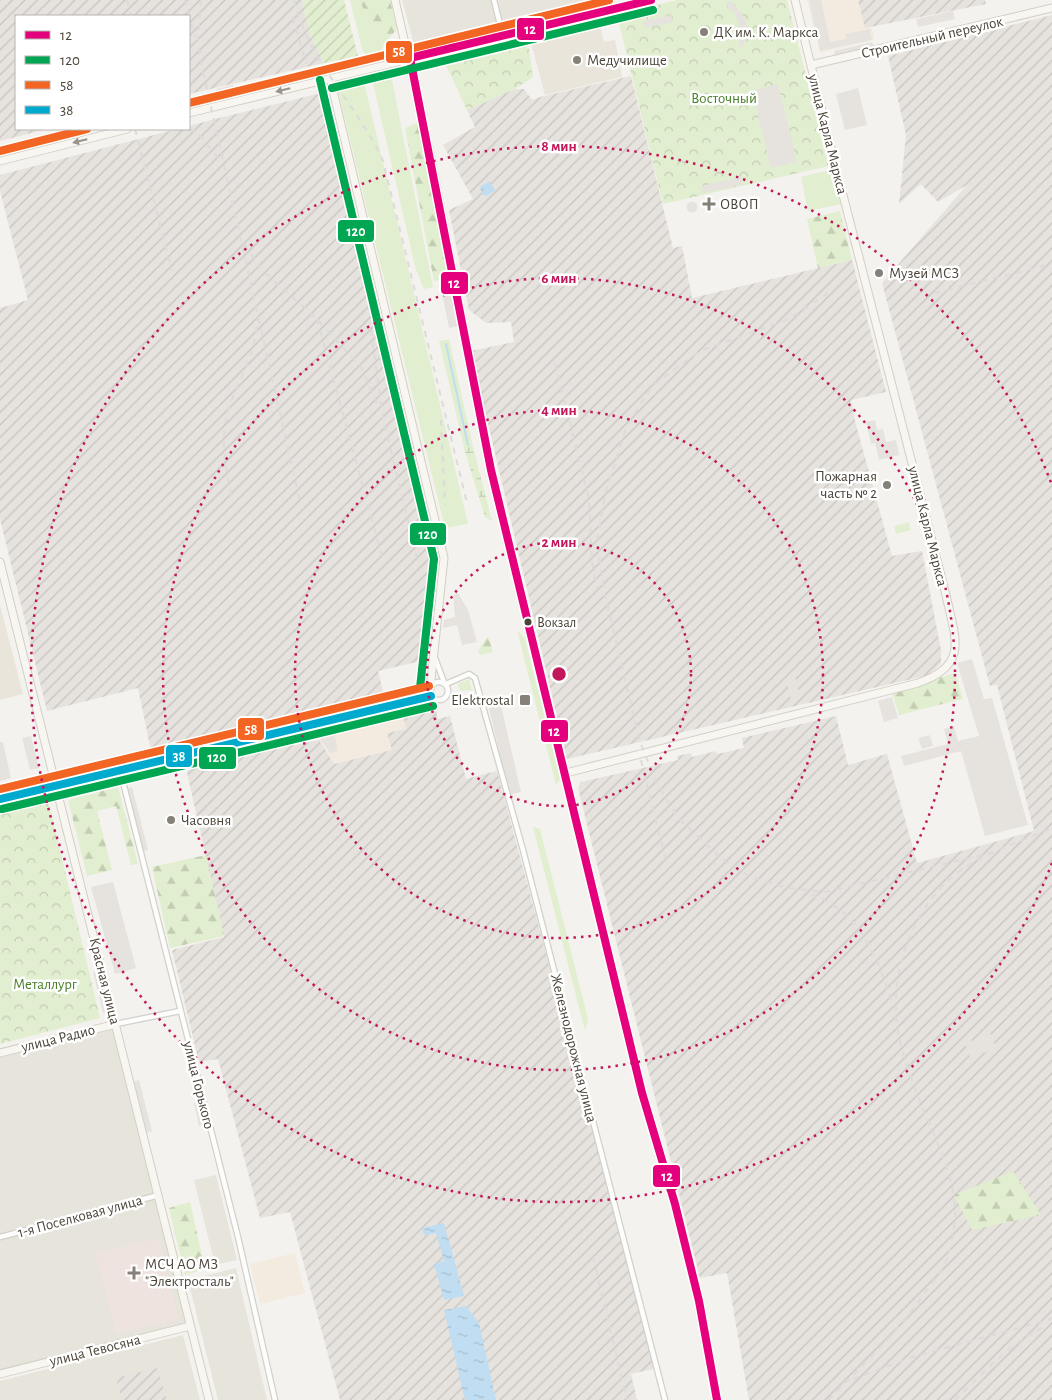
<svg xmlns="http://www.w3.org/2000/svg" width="1052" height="1400" font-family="'Alegreya Sans',sans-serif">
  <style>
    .residential { fill: #e7e4dc }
    .commercial { fill: #f3ebdf }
    .industrial { fill: url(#industrial-furrows) }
    .education { fill: #eae5da }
    .medical { fill: #eee3df }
    .grass { fill: #e1eecf }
    .forest { fill: url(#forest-firs) }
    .wetland { fill: url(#wetland-marsh) }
    .park { fill: url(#park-crowns) }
    .garden { fill: url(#garden-furrows) }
    .parking { fill: #e6e3df }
    .water { fill: url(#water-ripples) }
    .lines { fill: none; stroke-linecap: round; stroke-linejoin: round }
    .stream { stroke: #c0ddf1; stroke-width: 2 }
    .street-casing { stroke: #d2d0cb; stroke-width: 7 }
    .secondary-casing { stroke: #d3cfc5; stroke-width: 9 }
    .street { stroke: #fdfdfc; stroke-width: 4.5 }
    .secondary { stroke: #f7f6f1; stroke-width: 7 }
    .rail { stroke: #dbdbda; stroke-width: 2; stroke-dasharray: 6 6; stroke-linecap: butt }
    .bus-1-casing { stroke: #fff; stroke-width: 11 }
    .bus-2-casing { stroke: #fff; stroke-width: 11 }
    .bus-3-casing { stroke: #fff; stroke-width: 11 }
    .bus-4-casing { stroke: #fff; stroke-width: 11 }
    .bus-1 { stroke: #e5007d; stroke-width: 8 }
    .bus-2 { stroke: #00a651; stroke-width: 8 }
    .bus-3 { stroke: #f26522; stroke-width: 8 }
    .bus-4 { stroke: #00a9ce; stroke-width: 8 }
    .oneway { fill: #98948c }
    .ring { fill: none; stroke: #c2185b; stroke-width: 2.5; stroke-dasharray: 2.5 5 }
    .poi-dot { fill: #868178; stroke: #fff; stroke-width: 2 }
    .bus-dot { fill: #4b4439; stroke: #fff; stroke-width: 2 }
    .labels { text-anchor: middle; stroke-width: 5; stroke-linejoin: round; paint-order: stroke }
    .bus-label { font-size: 14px; fill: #4b4439; stroke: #fff; text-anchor: start }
    .poi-label { font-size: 15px; fill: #4b4439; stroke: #fff; text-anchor: start }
    .street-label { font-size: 15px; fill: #4b4439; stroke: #fff }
    .park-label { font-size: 15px; fill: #4a7f2a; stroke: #fff }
    .centre { fill: #c2185b; stroke: #fff; stroke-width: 2.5 }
    .ring-label { font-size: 15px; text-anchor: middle; font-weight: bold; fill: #c2185b; stroke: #fff; stroke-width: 5; stroke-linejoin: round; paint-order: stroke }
    .line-badge { stroke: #fff; stroke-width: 2 }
    .badge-label { font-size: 14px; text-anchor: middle; font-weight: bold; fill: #fff }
  </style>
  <defs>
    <pattern id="industrial-furrows" width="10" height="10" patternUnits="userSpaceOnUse" patternTransform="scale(1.25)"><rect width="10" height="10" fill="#e6e2de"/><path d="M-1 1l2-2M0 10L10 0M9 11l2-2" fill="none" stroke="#c7c3bf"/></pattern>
    <pattern id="forest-firs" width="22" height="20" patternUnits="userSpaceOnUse" patternTransform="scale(1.25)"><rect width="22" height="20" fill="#e1eecf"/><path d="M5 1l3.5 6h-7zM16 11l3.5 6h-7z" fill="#c3cdb2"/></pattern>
    <pattern id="wetland-marsh" width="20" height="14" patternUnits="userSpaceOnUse" patternTransform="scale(1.25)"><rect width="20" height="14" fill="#e1eecf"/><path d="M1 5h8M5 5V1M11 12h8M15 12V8" fill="none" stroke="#c3cdb2"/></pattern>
    <pattern id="park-crowns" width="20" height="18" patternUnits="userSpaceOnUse" patternTransform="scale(1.25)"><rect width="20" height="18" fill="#e1eecf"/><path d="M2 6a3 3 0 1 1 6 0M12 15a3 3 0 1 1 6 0" fill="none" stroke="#c3cdb2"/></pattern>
    <pattern id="garden-furrows" width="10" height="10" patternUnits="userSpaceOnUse" patternTransform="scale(1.25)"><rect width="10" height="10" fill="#e1eecf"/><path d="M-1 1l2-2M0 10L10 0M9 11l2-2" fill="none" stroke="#c3cdb2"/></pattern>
    <pattern id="water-ripples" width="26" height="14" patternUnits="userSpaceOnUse" patternTransform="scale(1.25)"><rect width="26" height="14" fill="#c0ddf1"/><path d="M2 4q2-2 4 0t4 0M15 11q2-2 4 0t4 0" fill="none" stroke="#a6bfcf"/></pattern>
  </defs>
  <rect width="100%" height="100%" fill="#f4f2ee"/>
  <g class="residential">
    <polygon points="402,0 606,0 415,48"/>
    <polygon points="116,1024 190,1326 0,1374 0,1053"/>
    <polygon points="216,1175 237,1260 215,1265 194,1180"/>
    <polygon points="236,1268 267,1400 218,1400 188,1280"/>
    <polygon points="183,1335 200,1400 0,1400 0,1381"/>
  </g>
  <g class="commercial">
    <polygon points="807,0 858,0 865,28 872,28 874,40 820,53"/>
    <polygon points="403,714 407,729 392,750 334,764 319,740"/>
    <polygon points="295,1253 305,1293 260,1304 250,1264"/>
  </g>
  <g class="industrial">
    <polygon points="0,0 302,0 310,34 324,63 189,94 189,16 16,16 16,129 47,129 0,141"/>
    <polygon points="858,0 985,0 986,4 865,28"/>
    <polygon points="1052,15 1052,1400 749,1400 727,1273 700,1278 578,788 581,782 678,760 677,756 691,753 692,757 716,751 717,754 744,748 742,738 836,716 848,765 887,754 917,863 1034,831 997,685 990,686 882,283 967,185 938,202 921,184 899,204 906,135 888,56"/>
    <polygon points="631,76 673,248 682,246 692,298 852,260 886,392 851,400 855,421 892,556 922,551 941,650 941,663 929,675 567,759 471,351 514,342 511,322 486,323 469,310 449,210 473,199 443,145 475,127 467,110 515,89 524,89 532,100 540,97"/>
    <polygon points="325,92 436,546 425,660 378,671 384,695 274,723 151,751 138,688 47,711 0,519 0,308 28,300 0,191 0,175 177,129 189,129 189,126 215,119"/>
    <polygon points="435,706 438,719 450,716 466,779 497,771 657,1368 631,1374 637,1400 340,1400 290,1212 260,1218 218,1059 199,1062 172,950 224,937 186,768 277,745 295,745 319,740 334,764 392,750 387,733 406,729 403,714"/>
    <polygon points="157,1368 167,1400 122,1400 116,1378"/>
  </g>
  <g class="education">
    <polygon points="599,22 604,42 615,40 622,77 545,95 530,39"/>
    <polygon points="0,605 23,694 0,700"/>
  </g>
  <polygon class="medical" points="159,1238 179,1320 116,1334 95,1253"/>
  <g class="grass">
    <polygon points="350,0 359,0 383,45 381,52 367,54 363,52"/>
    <polygon points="391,75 433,287 424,289 416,270 372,79"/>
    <polygon points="364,82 468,524 445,528 337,86"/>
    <polygon points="830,170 841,204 808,211 801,177"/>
    <polygon points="449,339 473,447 468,445 465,452 439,341"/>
    <polygon points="909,522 911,530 896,534 894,526"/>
    <polygon points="517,630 525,639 560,779 556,785"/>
    <polygon points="469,679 472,690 460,691 458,684"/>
    <polygon points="533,827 540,829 588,1019 585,1031"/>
  </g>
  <g class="forest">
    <polygon points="359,0 390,0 397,29 383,45"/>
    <polygon points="417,123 451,278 434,281 405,128"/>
    <polygon points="840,211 852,260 818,268 807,219"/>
    <polygon points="487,637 489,639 493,652 480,655 478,651"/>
    <polygon points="955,673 963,699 899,715 892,692"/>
    <polygon points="118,787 138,864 131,865 116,806 97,811 112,870 87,876 68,800"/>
    <polygon points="206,855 224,936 170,948 152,867"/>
    <polygon points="1013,1171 1041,1215 972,1230 954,1195"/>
    <polygon points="190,1202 205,1269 185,1275 169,1208"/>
  </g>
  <polygon class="wetland" points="468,445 473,447 492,521 485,517 465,452"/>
  <g class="park">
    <polygon points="677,0 787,0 829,166 663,204 617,15"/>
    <polygon points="521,41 529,49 533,77 515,89 467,110 444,61"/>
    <polygon points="48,800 100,1018 0,1044 0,812"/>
  </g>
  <polygon class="garden" points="302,0 344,0 358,56 324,63 310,34"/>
  <g class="parking">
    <polygon points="809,0 821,0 830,42 846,39 845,34 870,29 872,40 820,51"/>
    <polygon points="731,1 745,18 748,31 743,47 738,46 741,36 735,13 728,8 726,2"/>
    <polygon points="953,11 955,19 918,27 916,19"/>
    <polygon points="671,15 673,22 645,28 643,21"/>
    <polygon points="872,42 874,47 835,56 834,51"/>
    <polygon points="778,84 797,162 771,168 752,91"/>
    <polygon points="233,85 235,93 218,96 216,89"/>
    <polygon points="858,88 867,125 845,130 836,94"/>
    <polygon points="741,177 742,185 702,193 701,186"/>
    <circle cx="692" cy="207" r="5.5"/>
    <polygon points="451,286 460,326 449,328 441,288"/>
    <polygon points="875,420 877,430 883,429 886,442 896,440 899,455 879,460 875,443 871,444 866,422"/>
    <polygon points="458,593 468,610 477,642 462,645 457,625 443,628 444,620 455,617 453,595"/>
    <polygon points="972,659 984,699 992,698 1028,825 985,836 961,751 904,766 901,756 948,744 944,729 954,726 958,741 979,736 957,663"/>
    <polygon points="795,677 800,697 791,699 786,679"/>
    <polygon points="892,697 898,718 884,722 878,701"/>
    <polygon points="501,705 521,792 509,795 489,708"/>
    <polygon points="334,733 338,751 330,753 319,737"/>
    <polygon points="930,735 933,746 922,749 918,738"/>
    <polygon points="31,736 39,768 30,770 22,738"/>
    <polygon points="0,742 3,742 11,778 0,781"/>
    <polygon points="132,787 148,850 143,852 127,788"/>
    <polygon points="113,882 136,968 115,974 91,887"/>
    <polygon points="101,970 111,1011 103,1013 93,972"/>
    <polygon points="991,1034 996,1049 970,1057 965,1043"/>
    <polygon points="139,1080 152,1131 146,1133 133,1082"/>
    <polygon points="201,1101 207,1124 199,1126 194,1103"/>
  </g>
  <g class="water">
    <polygon points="490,181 495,191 486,196 482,194 480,187"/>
    <polygon points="444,1223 464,1296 444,1300 434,1264 444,1261 436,1233 424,1235 422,1228"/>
    <polygon points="466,1306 479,1323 496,1400 465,1400 444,1310"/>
  </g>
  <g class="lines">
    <polyline class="stream" points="446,344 468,445"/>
    <g class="street-casing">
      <g id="street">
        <polyline points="494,0 503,37"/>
        <polyline points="435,658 444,682"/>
        <circle cx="439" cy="691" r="9"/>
        <polyline points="446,684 469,674 475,678 523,850 665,1400"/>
        <polyline points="120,770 238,1237 275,1400"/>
        <polyline points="116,1024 180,1011"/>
        <polyline points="0,1237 159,1195"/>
      </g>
    </g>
    <g class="secondary-casing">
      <g id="secondary">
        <polyline points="395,0 430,153 491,470 642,1093 675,1204 699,1301 717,1400"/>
        <polyline points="811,65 1052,8"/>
        <polyline points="330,78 444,558 430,689"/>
        <polyline points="189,113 651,0"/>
        <polyline points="0,161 127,129"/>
        <polyline points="0,562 209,1400"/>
        <path d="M566,773L918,683C970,665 955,638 946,595L835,164L795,0"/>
        <polyline points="0,799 431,696"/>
        <polyline points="0,1053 116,1024"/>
        <polyline points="0,1374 190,1326"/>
      </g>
    </g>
    <use href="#street" class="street"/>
    <use href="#secondary" class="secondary"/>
    <g class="rail">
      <polyline points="127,0 131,16"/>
      <polyline points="185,0 195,38"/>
      <polyline points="201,0 198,38 202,67 300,502"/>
      <path d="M294,0C309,64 357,103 383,161L467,503"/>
      <polyline points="293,17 306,64"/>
      <polyline points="189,128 202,138 218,158"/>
      <polyline points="135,129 172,271"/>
      <polyline points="244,244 262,270 317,319 361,367 378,406"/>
      <polyline points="828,293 789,319 700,351 652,386 626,428 606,491 597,540 604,590 640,742 656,781 678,818 721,858 749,876 787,888 825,892 995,852"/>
      <polyline points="935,293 1052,264"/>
      <polyline points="317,319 383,560"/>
      <polyline points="371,330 383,418 417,558"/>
      <polyline points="380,356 392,393 430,555"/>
      <polyline points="555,363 589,499 592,562 597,588"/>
      <polyline points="441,420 445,505"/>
      <path d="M231,495C226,469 220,441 227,415C236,382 257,355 257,320"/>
      <polyline points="641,760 667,865"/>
      <path d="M811,895C860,909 879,961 893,1006"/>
      <polyline points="593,1257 627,1400"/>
      <polyline points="853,1379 912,1357 1052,1319"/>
      <path d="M828,1400C864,1363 896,1335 926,1291C934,1280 944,1269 948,1256C951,1245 954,1231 955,1219C957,1180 935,1139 921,1104C911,1077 898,1046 896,1017C893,964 914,907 957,873C984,852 1021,842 1052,828"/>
      <path d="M955,1400C984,1372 1011,1342 1048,1325"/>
    </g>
    <g class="bus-1-casing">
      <g id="bus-1">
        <polyline points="410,58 491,470 642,1093 675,1204 699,1301 717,1400"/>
        <polyline points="410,58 651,0"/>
      </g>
    </g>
    <g class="bus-2-casing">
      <g id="bus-2">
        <polyline points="320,80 434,559 420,688"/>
        <polyline points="332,88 653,10"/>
        <polyline points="2,809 433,706"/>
      </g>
    </g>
    <g class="bus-3-casing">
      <g id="bus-3">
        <polyline points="189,103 609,0"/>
        <polyline points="0,151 87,129"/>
        <polyline points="0,789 429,686"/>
      </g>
    </g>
    <g class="bus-4-casing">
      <polyline id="bus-4" points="0,799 431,696"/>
    </g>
    <use href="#bus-1" class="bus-1"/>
    <use href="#bus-2" class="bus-2"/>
    <use href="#bus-3" class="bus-3"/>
    <use href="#bus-4" class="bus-4"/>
  </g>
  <defs><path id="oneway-solid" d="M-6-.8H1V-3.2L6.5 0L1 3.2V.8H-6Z" transform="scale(1.25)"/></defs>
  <g class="oneway">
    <use href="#oneway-solid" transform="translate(283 90) rotate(166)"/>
    <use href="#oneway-solid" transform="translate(80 141) rotate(166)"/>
  </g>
  <g class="ring">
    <circle cx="559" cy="674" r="132"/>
    <circle cx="559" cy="674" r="264"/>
    <circle cx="559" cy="674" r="396"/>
    <path d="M1052 863A528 528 0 1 1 1052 485"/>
  </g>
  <g class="poi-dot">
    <circle cx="704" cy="32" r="5"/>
    <circle cx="577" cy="60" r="5"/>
    <path d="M706.5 196.5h5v5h5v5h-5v5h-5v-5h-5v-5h5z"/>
    <circle cx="879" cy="273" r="5"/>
    <circle cx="887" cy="485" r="5"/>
    <rect x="519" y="694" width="12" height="12" rx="2.5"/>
    <circle cx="171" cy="820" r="5"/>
    <path d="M131.5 1265.5h5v5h5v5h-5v5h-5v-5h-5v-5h5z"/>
  </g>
  <circle class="bus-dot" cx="528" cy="622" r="4.5"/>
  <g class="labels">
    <g class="bus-label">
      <text x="537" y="627">Вокзал</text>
    </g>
    <g class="poi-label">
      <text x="714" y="37">ДК им. К. Маркса</text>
      <text x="587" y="65">Медучилище</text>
      <text x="720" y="209">ОВОП</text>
      <text x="889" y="278">Музей МСЗ</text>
      <text x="877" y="481" text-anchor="end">Пожарная<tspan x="877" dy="17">часть № 2</tspan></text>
      <text x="514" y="705" text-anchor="end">Elektrostal</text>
      <text x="181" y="825">Часовня</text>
      <text x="145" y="1269">МСЧ АО МЗ<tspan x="145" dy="17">"Электросталь"</tspan></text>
    </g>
    <g class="street-label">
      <text transform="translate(932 37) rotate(-13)" y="5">Строительный переулок</text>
      <text transform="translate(828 134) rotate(76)" y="5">улица Карла Маркса</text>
      <text transform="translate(928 526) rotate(76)" y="5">улица Карла Маркса</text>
      <text transform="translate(105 981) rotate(76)" y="5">Красная улица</text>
      <text transform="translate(58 1038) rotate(-14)" y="5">улица Радио</text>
      <text transform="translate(574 1048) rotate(76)" y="5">Железнодорожная улица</text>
      <text transform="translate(199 1085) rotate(76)" y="5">улица Горького</text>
      <text transform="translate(80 1216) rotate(-15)" y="5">1-я Поселковая улица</text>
      <text transform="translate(95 1350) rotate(-14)" y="5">улица Тевосяна</text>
    </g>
    <g class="park-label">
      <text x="724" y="103">Восточный</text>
      <text x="45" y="989">Металлург</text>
    </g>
  </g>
  <circle cx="559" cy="674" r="8" class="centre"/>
  <g class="ring-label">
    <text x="559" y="151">8 мин</text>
    <text x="559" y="283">6 мин</text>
    <text x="559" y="415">4 мин</text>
    <text x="559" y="547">2 мин</text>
  </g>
  <g class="line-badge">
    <rect x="516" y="17" width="29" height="24" rx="5" fill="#e5007d"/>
    <rect x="385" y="40" width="28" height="24" rx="5" fill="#f26522"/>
    <rect x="337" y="219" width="38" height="24" rx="5" fill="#00a651"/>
    <rect x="440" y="271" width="29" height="24" rx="5" fill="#e5007d"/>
    <rect x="409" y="522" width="38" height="24" rx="5" fill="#00a651"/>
    <rect x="237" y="717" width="28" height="24" rx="5" fill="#f26522"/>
    <rect x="540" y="719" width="29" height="24" rx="5" fill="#e5007d"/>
    <rect x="165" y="744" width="28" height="24" rx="5" fill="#00a9ce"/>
    <rect x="198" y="746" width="39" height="24" rx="5" fill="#00a651"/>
    <rect x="652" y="1164" width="29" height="24" rx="5" fill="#e5007d"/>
  </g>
  <g class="badge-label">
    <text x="530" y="34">12</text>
    <text x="399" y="56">58</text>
    <text x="356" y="236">120</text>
    <text x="454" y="288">12</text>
    <text x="428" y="539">120</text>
    <text x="251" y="734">58</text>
    <text x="554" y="736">12</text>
    <text x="179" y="761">38</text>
    <text x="217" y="762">120</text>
    <text x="667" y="1181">12</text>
  </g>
  <rect x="15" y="15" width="175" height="115" fill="#ffffff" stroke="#b7b4b0"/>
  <rect x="25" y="31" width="25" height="8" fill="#e5007d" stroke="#b7b4b0"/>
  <text x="60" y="40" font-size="15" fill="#4b4439">12</text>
  <rect x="25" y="56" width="25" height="8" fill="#00a651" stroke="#b7b4b0"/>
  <text x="60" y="65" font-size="15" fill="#4b4439">120</text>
  <rect x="25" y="81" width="25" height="8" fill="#f26522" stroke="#b7b4b0"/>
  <text x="60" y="90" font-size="15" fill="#4b4439">58</text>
  <rect x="25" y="106" width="25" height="8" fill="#00a9ce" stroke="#b7b4b0"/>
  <text x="60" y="115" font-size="15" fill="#4b4439">38</text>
</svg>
